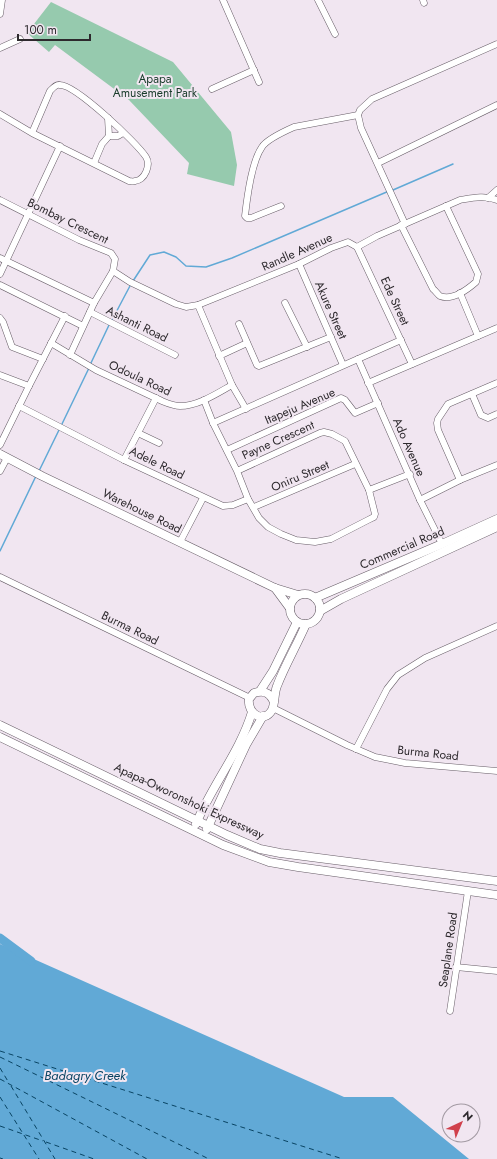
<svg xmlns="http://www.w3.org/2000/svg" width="497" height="1159" font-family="Jost,sans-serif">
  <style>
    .green { fill: #96caae }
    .water { fill: #61a9d6 }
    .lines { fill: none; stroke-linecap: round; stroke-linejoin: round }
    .stream { stroke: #61a9d6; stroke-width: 1.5 }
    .river { stroke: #61a9d6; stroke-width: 9 }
    .ferry { stroke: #094463; stroke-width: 1; stroke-dasharray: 5 4; stroke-linecap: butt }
    .minor-casing { stroke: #675d67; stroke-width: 7 }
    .major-casing { stroke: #675d67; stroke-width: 9 }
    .minor { stroke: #fff; stroke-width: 6 }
    .major { stroke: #fff; stroke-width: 8 }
    .labels { text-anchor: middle; stroke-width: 4; stroke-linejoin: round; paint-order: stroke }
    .park-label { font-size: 12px; fill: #1a3d2c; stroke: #f1e6f1 }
    .street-label { font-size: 12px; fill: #2d292d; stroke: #f1e6f1 }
    .water-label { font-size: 13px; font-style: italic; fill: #094463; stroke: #f1e6f1 }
  </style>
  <rect width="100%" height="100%" fill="#f1e6f1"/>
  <polygon class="green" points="51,2 173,62 231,132 237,165 234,186 187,174 189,163 129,100 55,45 49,52 27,33"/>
  <polygon class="water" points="0,944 344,1097 393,1097 469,1159 0,1159"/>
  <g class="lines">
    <g class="stream">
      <polyline points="393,190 453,164"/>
      <polyline points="133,281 150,255 164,252 176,257 186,266 206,267 232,258 389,191"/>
      <polyline points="112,320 131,284"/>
      <polyline points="90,365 110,323"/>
      <polyline points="61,426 89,368"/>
      <polyline points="39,471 59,430"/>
      <polyline points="0,551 36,476"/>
    </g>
    <polyline class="river" points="0,938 31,961"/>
    <g class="ferry">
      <polyline points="0,1051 343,1159"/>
      <polyline points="0,1057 209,1159"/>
      <polyline points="0,1068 9,1083"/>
      <polyline points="0,1079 147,1159"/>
      <polyline points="11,1086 55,1159"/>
      <polyline points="0,1097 39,1159"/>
      <polyline points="0,1126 43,1141"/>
      <polyline points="46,1142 94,1159"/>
      <polyline points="0,1158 3,1159"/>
    </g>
    <g class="minor-casing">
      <g id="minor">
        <polyline points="223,0 259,82"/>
        <polyline points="318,0 335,34"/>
        <polyline points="423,0 424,3"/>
        <polyline points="0,14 2,0"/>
        <polyline points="0,48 20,39"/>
        <polyline points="212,89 254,70"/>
        <path d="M0,114L32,133L129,181C131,181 133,182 135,181C145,180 151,165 146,157C137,143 76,85 60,85C56,84 53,88 50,91L32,133"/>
        <polyline points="109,136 118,136 123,133"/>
        <polyline points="94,163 102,144 109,136 108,118"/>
        <polyline points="378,163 497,105"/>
        <polyline points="488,198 497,190"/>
        <polyline points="0,200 79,240 111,253 115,259 113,271 94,303 70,355"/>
        <path d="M281,206L251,218H247L245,216C247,198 252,161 262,147C267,139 285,131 294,127L358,115"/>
        <polyline points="405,224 361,128 358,115 360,110 372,99 497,44"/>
        <path d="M401,225L433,289C435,290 438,295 440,296C452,301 468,289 476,282L478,274L446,206"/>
        <path d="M357,247L377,236L460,200C472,198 485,195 497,200"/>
        <polyline points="0,258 94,303"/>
        <polyline points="299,264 343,365"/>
        <polyline points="113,271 130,282 176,304 186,307 198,305 299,264 331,248 348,242 357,247 412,364"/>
        <polyline points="0,274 60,146"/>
        <polyline points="0,285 83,326"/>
        <polyline points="460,293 478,336"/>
        <polyline points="285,303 307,347"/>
        <polyline points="198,305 232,385 246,409"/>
        <polyline points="90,312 175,355"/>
        <polyline points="0,318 3,322 12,347 43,359"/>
        <polyline points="239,324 257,365 259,366 331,337"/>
        <path d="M51,343L96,370L162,401C167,403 174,406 180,406C198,406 216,394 232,385"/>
        <polyline points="219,356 247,343"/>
        <polyline points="358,359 420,500 442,544"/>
        <polyline points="0,375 29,386"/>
        <polyline points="368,383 497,328"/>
        <polyline points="472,394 481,415 488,418 497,414"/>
        <polyline points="204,400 213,423 237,471 248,499 259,518 268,527 281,534 296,540 315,542 331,539 368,520 374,517 375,514 369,490 345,441 332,434 324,432 320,433 237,471"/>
        <polyline points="19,406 124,460 223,506 233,505 248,499"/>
        <polyline points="213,423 401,340"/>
        <polyline points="138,433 159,443"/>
        <polyline points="0,445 29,386 65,316"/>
        <polyline points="227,450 341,398 345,400 355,413 378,403"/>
        <polyline points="124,460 156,398"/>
        <polyline points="0,471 7,458"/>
        <polyline points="460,480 438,430 437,423 438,419 448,404 497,383"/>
        <polyline points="369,490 410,474"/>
        <polyline points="420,500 460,480 497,465"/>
        <polyline points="254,507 355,464"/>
        <polyline points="180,542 203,498"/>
        <polyline points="0,577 250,698"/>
        <polyline points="273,708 347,745 375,757 405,763 497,771"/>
        <polyline points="356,749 387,689 398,675 425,658 497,626"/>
        <polyline points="456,967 497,971"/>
        <polyline points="450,1011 468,891"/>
      </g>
    </g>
    <g class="major-casing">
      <g id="major">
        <polyline points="0,454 42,476 275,588 298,595"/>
        <polyline points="275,588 289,607"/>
        <circle cx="305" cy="609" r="15"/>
        <polyline points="315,598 442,544 497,519"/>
        <polyline points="320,611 341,599 497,527"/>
        <polyline points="260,691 273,671 297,622"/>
        <path d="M273,700C269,692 263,690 254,693L249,699C247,714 264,724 272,710C275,704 274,693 277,686C285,665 297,645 306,624"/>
        <polyline points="0,725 227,835 260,849 280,853 497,881"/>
        <polyline points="0,737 223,845 269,862 298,867 497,895"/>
        <path d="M196,824C212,785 240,752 252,712"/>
        <polyline points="207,829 246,745 263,716"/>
      </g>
    </g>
    <use href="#minor" class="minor"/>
    <use href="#major" class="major"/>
  </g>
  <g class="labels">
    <g class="park-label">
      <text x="155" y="83">Apapa<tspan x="155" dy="14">Amusement Park</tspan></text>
    </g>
    <g class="street-label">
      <text transform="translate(68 221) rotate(26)" y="4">Bombay Crescent</text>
      <text transform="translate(297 252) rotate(-24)" y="4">Randle Avenue</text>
      <text transform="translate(395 301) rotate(65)" y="4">Ede Street</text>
      <text transform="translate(331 310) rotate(66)" y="4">Akure Street</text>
      <text transform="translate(137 324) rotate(26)" y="4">Ashanti Road</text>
      <text transform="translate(140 378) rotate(25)" y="4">Odoula Road</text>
      <text transform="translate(300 406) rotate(-23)" y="4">Itapeju Avenue</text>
      <text transform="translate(278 440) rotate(-24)" y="4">Payne Crescent</text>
      <text transform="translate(409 447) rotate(66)" y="4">Ado Avenue</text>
      <text transform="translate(157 463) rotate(26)" y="4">Adele Road</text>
      <text transform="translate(300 476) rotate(-23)" y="4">Oniru Street</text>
      <text transform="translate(142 511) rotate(26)" y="4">Warehouse Road</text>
      <text transform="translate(402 548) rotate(-23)" y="4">Commercial Road</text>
      <text transform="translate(130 628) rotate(26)" y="4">Burma Road</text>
      <text transform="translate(428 753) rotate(6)" y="4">Burma Road</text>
      <text transform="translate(189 801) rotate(25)" y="4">Apapa-Oworonshoki Expressway</text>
      <text transform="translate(448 950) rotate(-82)" y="4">Seaplane Road</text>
    </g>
    <g class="water-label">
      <text x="85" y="1080">Badagry Creek</text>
    </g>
  </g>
  <g transform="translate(461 1123) rotate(44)"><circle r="19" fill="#f1e6f1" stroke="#a39aa3"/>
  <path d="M0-3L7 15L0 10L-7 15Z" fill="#d0404c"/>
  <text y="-6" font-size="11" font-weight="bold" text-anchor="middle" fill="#2d292d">N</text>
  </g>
  <path d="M18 34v6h72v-6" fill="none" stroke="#2d292d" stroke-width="2"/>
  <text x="24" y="34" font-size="12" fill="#2d292d" stroke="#f1e6f1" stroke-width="3" paint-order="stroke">100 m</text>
</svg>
